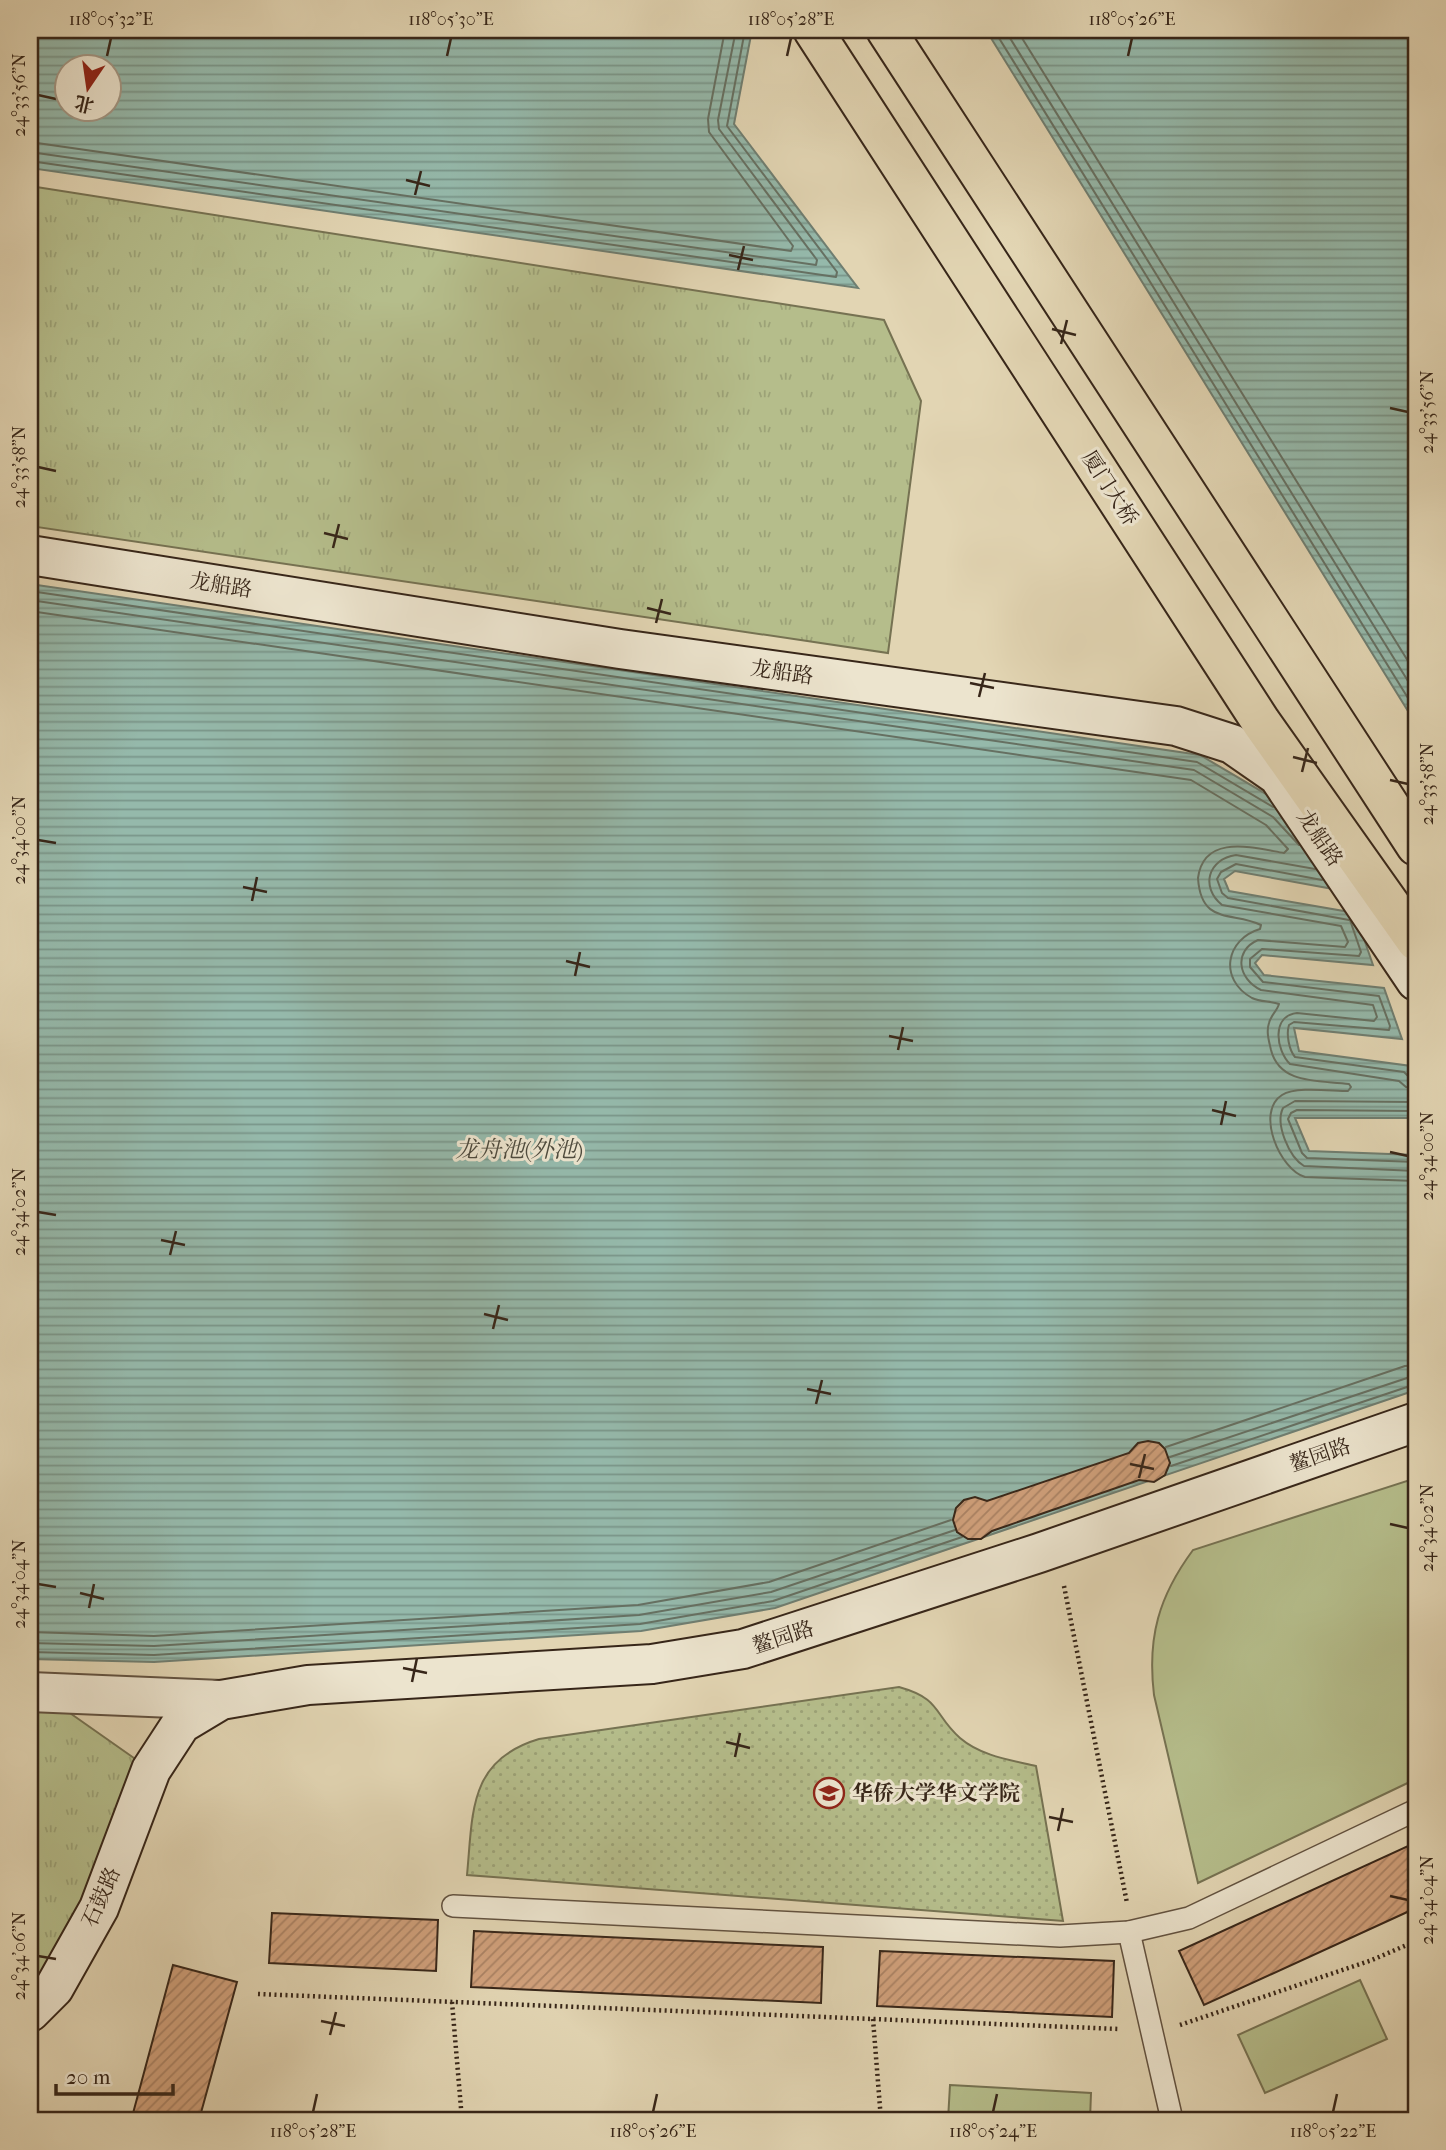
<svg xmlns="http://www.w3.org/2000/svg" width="1446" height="2150" font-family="'IM FELL French Canon','Noto Serif SC',serif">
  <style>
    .grass { fill: url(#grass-dots); stroke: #767252; stroke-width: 2 }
    .park { fill: url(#park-tufts); stroke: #767252; stroke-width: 2 }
    .pitch { fill: #b5bd8b; stroke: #767252; stroke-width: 2 }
    .water { fill: url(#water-rules); stroke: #6f7e71; stroke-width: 2; fill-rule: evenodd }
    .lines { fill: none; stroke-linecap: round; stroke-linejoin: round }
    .shore { stroke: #667062; stroke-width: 2 }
    .building { fill: url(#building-hatch); stroke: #372619; stroke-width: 2 }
    .lane-casing { stroke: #625240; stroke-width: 24 }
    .street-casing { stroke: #625240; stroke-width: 42 }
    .secondary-casing { stroke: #372619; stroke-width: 42 }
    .primary-casing { stroke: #372619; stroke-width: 42 }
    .path { stroke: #372619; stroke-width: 4.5; stroke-dasharray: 2 3.5; stroke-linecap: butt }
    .lane { stroke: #ece4ce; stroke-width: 21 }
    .street { stroke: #ece4ce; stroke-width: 38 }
    .secondary { stroke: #ece4ce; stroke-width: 38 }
    .primary { stroke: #e2d5b3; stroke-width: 38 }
    .ticks { fill: none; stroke: #372619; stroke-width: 2.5 }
    .labels { text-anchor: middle; stroke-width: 6; stroke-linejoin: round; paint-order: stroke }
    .street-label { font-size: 21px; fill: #372619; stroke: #ece4ce }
    .poi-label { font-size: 21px; font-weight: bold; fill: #372619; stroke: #ece4ce; text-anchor: start }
    .water-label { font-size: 23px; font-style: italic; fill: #4e4b3e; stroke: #ece4ce }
    .neatline { fill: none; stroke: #372619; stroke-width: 2.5 }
    .ticks-label { font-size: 18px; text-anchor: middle; fill: #372619 }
  </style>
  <defs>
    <pattern id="grass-dots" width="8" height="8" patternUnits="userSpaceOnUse" patternTransform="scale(1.75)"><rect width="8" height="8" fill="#b5bd8b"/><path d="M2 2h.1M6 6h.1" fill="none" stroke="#9ca277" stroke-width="1.8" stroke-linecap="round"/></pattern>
    <pattern id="park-tufts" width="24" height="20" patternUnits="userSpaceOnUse" patternTransform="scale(1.75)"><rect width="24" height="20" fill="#b5bd8b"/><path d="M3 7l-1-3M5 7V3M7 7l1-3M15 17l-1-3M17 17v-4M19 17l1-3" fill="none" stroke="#9ca277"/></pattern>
    <pattern id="water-rules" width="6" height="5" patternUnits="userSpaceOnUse" patternTransform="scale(1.75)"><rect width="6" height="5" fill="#95b9ab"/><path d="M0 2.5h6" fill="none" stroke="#7a968a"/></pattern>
    <pattern id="building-hatch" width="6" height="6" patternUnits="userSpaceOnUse" patternTransform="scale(1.75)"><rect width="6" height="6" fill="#d0a07b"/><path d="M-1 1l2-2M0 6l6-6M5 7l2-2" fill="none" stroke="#aa8264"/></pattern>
  </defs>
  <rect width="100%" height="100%" fill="#e2d5b3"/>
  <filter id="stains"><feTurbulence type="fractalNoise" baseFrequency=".00286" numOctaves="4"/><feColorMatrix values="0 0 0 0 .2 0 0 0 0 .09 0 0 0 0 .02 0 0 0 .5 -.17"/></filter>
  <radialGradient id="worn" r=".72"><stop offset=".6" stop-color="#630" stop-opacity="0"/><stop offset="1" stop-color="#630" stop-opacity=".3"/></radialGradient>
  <path class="grass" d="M899,1687C942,1699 933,1714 960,1738C981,1756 1010,1760 1036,1766L1063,1921L467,1875C473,1813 468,1760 539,1739Z"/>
  <g class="park">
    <polygon points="30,186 884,320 921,401 888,653 30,526"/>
    <polygon points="30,1685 151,1770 30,2012"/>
  </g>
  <g class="pitch">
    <path d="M1416,1478V1779L1198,1883L1154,1695C1147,1637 1159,1596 1193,1550Z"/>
    <polygon points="1360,1980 1387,2039 1265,2093 1238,2035"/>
    <polygon points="950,2085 1091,2093 1090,2120 948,2120"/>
  </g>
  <g class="water">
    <path d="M30,30H752L734,124L858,288L30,168ZM66,66H108V108H66Z"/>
    <polygon points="986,30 1416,30 1416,724"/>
    <polygon points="30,584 1200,755 1283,804 1344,891 1235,871 1224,879 1229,891 1355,913 1373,965 1262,955 1255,963 1264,975 1384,988 1402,1039 1294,1028 1299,1051 1411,1066 1416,1085 1416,1118 1295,1118 1309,1151 1416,1155 1416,1390 775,1608 641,1631 154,1662 30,1659"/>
  </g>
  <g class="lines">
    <g class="shore">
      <polyline points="994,30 1416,711"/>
      <polyline points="1005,30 1416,694"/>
      <polyline points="1017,30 1416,674"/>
      <polyline points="30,142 791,251 793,246 709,132 708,119 725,30"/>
      <polyline points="30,152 816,265 817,260 719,129 718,120 736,30"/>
      <polyline points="30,161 836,277 837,272 727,126 745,30"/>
      <polyline points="30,591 1197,762 1273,807"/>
      <polyline points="30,600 1194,770 1273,817 1299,845"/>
      <path d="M30,611L1191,780L1266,825L1288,849L1284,853C1254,848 1204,833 1198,878C1201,926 1233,911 1261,925L1260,929C1226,939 1218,979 1252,998C1260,1002 1271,1001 1279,1004C1277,1011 1271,1015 1269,1023C1266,1032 1269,1041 1271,1050C1280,1085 1319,1080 1349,1084L1351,1087L1348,1091C1331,1091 1296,1086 1282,1095C1255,1112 1280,1170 1305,1177L1416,1181"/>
      <path d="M1315,869L1236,855C1208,859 1200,887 1222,905L1341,926L1348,942L1345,947L1258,940C1233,951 1238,979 1261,990L1373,1005L1377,1017L1374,1021L1297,1013C1271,1016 1276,1050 1290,1064L1399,1081L1406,1087L1416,1088"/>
      <polyline points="1322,880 1236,864 1221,872 1217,879 1222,893 1228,898 1349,920"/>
      <path d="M1350,920L1361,952L1359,956L1262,949L1250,959V967L1263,982L1379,996L1390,1026L1389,1030L1294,1022L1289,1025C1286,1034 1289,1050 1295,1057L1404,1072L1410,1078L1416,1080"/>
      <path d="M1416,1102L1295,1101L1283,1108C1275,1124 1289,1157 1304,1166L1416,1171"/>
      <polyline points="1416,1111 1297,1110 1291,1113 1288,1119 1302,1153 1307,1158 1416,1162"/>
      <polyline points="1166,1447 1405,1366 1416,1365"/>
      <polyline points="1170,1457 1416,1375"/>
      <polyline points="1171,1466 1416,1384"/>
      <polyline points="30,1632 154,1636 638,1605 769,1582 951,1520"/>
      <polyline points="30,1643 154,1646 639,1615 771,1592 955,1530"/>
      <polyline points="30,1652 154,1655 640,1624 773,1601 962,1537"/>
    </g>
  </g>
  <g class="building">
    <polygon points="1148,1441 1159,1443 1165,1449 1170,1463 1165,1475 1154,1482 1139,1480 992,1531 981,1539 968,1539 957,1532 953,1520 956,1508 964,1500 975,1497 987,1501 1129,1453 1138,1443"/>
    <polygon points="1408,1846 1416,1864 1416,1908 1204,2005 1179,1951"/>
    <polygon points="272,1913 438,1920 436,1971 269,1963"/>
    <polygon points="474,1931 823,1947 821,2003 471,1987"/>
    <polygon points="880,1951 1114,1961 1112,2017 877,2006"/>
    <polygon points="173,1965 237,1982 199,2120 144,2120 132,2117"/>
    <polygon points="1416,2111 1416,2120 1395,2120"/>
  </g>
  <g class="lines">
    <g class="lane-casing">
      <g id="lane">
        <polyline points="453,1906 1060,1936 1129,1932 1189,1918 1416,1810"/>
        <polyline points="1129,1932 1172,2120"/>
      </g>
    </g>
    <g class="street-casing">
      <polyline id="street" points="30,1692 221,1700"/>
    </g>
    <g class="secondary-casing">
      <g id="secondary">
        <polyline points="30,555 620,649 1176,726 1232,744 1278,776 1416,981"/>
        <polyline points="30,2012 54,1988 99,1908 151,1770 181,1724 221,1700 308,1685 652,1664 743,1649 1039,1553 1416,1422"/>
      </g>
    </g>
    <g class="primary-casing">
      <g id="primary">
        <polyline points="813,30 1261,722 1416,941"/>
        <polyline points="886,30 1416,846"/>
      </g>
    </g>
    <g class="path">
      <polyline points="1064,1586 1127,1903"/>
      <polyline points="258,1994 1119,2029"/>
      <polyline points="452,2002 462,2120"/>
      <polyline points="873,2019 881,2120"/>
      <polyline points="1180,2025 1372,1960 1416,1941"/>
    </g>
    <use href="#lane" class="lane"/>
    <use href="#street" class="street"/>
    <use href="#secondary" class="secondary"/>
    <use href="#primary" class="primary"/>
  </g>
  <path class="ticks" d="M107,56L111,38M447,56L451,38M787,56L791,38M1128,56L1132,38M38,95L56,99M406,180L430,186M415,195L421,171M729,255L753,260M738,270L744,246M1052,329L1076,335M1061,344L1067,320M1390,408L1408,412M38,467L56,471M324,533L348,539M333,548L339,524M647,608L671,614M656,623L662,599M970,683L994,688M979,697L985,673M1293,757L1317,763M1302,772L1308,748M1390,780L1408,784M38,840L56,843M243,887L267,892M252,901L257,877M566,961L590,967M575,976L580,952M889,1036L913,1041M898,1050L903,1027M1212,1110L1236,1116M1221,1125L1226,1101M1390,1152L1408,1156M38,1212L56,1215M161,1240L185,1245M170,1255L176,1231M484,1314L508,1320M493,1329L499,1305M807,1389L831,1394M816,1404L822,1380M1130,1464L1154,1469M1139,1478L1145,1454M1390,1524L1408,1528M38,1584L56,1587M80,1593L104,1599M89,1608L94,1584M403,1668L427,1673M412,1682L417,1658M726,1742L750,1748M735,1757L740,1733M1049,1817L1073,1822M1058,1831L1063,1808M1390,1896L1408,1900M38,1956L56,1959M321,2021L345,2026M330,2035L336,2012M313,2112L317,2094M653,2112L657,2094M993,2112L997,2094M1333,2112L1337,2094"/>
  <defs>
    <g id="university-ring" transform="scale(1.575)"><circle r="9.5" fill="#ece4ce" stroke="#8f2418" stroke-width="1.5"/><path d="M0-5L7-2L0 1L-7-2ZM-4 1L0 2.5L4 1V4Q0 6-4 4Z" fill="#8f2418"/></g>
  </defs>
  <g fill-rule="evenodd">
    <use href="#university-ring" x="829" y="1793"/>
  </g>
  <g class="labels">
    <g class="street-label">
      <text transform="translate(1110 488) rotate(57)" y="7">厦门大桥</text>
      <text transform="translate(221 585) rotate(9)" y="7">龙船路</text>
      <text transform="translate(782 672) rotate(8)" y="7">龙船路</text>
      <text transform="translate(1320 838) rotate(56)" y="7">龙船路</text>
      <text transform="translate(1320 1455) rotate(-19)" y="7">鳌园路</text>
      <text transform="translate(783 1637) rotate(-18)" y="7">鳌园路</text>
      <text transform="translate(101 1897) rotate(-66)" y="7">石鼓路</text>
    </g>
    <g class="poi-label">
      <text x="852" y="1800">华侨大学华文学院</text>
    </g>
    <g class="water-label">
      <text x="519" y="1157">龙舟池(外池)</text>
    </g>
  </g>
  <rect width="1446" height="2150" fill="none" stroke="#e2d5b3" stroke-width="77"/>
  <g transform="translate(88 88) rotate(193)"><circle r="33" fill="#ece4ce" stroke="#a49886" stroke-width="2"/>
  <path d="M0-5L12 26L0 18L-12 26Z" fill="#8f2418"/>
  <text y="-10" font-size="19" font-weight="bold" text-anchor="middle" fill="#372619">北</text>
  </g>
  <path d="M56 2084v10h117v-10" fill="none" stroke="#372619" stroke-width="3.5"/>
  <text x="66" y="2084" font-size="21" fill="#372619" stroke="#ece4ce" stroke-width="5" paint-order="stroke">20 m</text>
  <rect x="38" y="38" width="1370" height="2074" class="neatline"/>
  <g class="ticks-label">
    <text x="111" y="25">118°05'32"E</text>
    <text x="451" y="25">118°05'30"E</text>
    <text x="791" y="25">118°05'28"E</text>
    <text x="1132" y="25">118°05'26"E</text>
    <text transform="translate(19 95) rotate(-90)" y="6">24°33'56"N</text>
    <text transform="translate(1427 412) rotate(-90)" y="6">24°33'56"N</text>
    <text transform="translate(19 467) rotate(-90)" y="6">24°33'58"N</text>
    <text transform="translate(1427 784) rotate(-90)" y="6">24°33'58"N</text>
    <text transform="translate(19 840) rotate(-90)" y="6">24°34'00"N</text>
    <text transform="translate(1427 1156) rotate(-90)" y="6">24°34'00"N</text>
    <text transform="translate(19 1212) rotate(-90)" y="6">24°34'02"N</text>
    <text transform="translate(1427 1528) rotate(-90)" y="6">24°34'02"N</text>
    <text transform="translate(19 1584) rotate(-90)" y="6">24°34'04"N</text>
    <text transform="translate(1427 1900) rotate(-90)" y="6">24°34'04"N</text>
    <text transform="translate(19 1956) rotate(-90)" y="6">24°34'06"N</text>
    <text x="313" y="2137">118°05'28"E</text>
    <text x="653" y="2137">118°05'26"E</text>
    <text x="993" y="2137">118°05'24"E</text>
    <text x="1333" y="2137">118°05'22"E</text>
  </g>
  <rect width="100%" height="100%" filter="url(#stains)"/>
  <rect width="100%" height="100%" fill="url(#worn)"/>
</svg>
